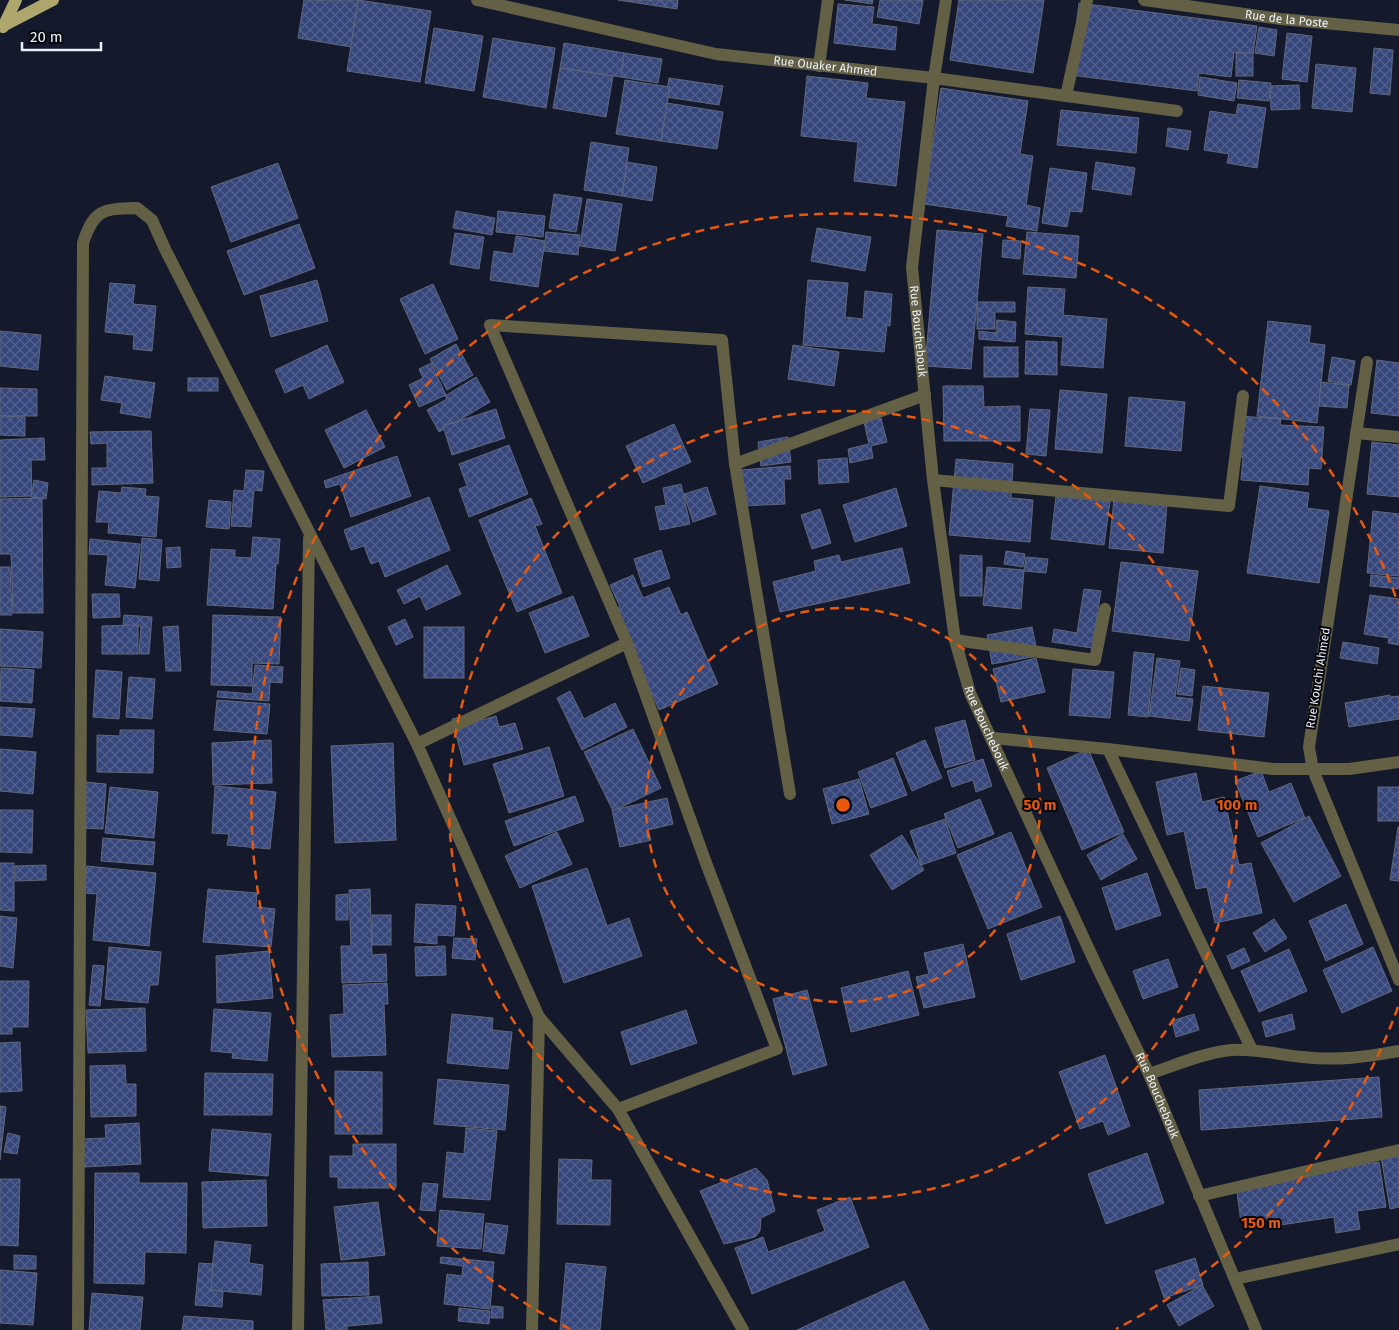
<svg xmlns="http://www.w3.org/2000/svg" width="1399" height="1330" font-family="'Fira Sans',sans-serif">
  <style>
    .building { fill: url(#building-cross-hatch); stroke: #60677c }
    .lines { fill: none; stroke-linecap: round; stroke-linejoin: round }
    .minor { stroke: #636045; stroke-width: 12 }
    .tertiary { stroke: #636045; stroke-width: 12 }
    .primary { stroke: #ada66d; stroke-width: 12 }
    .ring { fill: none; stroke: #e8590c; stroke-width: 2.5; stroke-dasharray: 9 6 }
    .labels { text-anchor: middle; stroke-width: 4; stroke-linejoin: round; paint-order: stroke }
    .street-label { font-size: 12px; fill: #ebf0fc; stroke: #04060c }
    .centre { fill: #e8590c; stroke: #04060c; stroke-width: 2.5 }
    .ring-label { font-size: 15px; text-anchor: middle; font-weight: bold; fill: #e8590c; stroke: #04060c; stroke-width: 4; stroke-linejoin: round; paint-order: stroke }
  </style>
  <defs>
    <pattern id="building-cross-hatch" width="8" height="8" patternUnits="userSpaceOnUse" patternTransform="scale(1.25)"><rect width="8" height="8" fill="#36467b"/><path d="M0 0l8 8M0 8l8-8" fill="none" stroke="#53618f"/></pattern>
  </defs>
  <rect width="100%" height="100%" fill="#141a2b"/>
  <g class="building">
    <polygon points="304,0 358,0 351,47 298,38"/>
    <polygon points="358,0 431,11 420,82 347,71"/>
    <polygon points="618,0 678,0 677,9"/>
    <polygon points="845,0 873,0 872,4"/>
    <polygon points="880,0 923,0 919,24 877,17"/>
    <polygon points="959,0 1044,0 1033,73 950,60"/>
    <polygon points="1079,3 1257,26 1253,54 1234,52 1231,77 1199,73 1197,91 1070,75"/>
    <polygon points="838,4 874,7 872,24 897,27 895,50 834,43"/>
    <polygon points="1259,27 1277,30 1274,56 1255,53"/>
    <polygon points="434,28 483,36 474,91 425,83"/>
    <polygon points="1287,33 1312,36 1307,82 1282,79"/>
    <polygon points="493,38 555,48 546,108 483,97"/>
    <polygon points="564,43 624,53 621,77 560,68"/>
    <polygon points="1374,48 1393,50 1390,95 1370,93"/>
    <polygon points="624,53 662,59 658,83 621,77"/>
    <rect x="1236" y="53" width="17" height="23"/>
    <polygon points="1316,64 1356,68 1352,112 1312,108"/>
    <polygon points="560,68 613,76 606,117 553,108"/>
    <polygon points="807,76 868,83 866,98 905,102 896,186 854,181 858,142 801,136"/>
    <polygon points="1200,77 1237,83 1234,101 1198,95"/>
    <polygon points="669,78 723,86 719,105 666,97"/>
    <polygon points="625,80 670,87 661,141 616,134"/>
    <polygon points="1239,80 1271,83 1269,101 1237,98"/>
    <polygon points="1299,85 1300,109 1271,110 1270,86"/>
    <polygon points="941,88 1028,101 1020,154 1033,156 1026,205 1040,208 1037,231 1006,226 1008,216 924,204"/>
    <polygon points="667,103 723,112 717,149 661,141"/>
    <polygon points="1238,104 1266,108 1257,168 1227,163 1229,154 1204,150 1210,111 1236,115"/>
    <polygon points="1061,110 1139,118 1136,153 1057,145"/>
    <polygon points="1168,128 1191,131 1188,150 1166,146"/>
    <polygon points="591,142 629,148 622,196 584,190"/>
    <polygon points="627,162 657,167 652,201 622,196"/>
    <polygon points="1096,162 1135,168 1131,195 1092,189"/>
    <polygon points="278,163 298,218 231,242 211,187"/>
    <polygon points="1050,168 1087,173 1082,212 1070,211 1067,227 1042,223"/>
    <polygon points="554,194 582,198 576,232 549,228"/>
    <polygon points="587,199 622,204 615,251 580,246"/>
    <polygon points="456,211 495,218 492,235 453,228"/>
    <polygon points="498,211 545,216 543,237 496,232"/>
    <polygon points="299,224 315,268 244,295 227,251"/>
    <polygon points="817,228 871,237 865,271 811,261"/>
    <polygon points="937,230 983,234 971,369 925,366"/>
    <polygon points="546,232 580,235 578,255 544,251"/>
    <polygon points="1027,232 1079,236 1076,278 1023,274"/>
    <polygon points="455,233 484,237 479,269 450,264"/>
    <polygon points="516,236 545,241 538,287 490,280 494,251 513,254"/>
    <polygon points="1003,240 1021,241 1020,259 1002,257"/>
    <polygon points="317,280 328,321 271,337 260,296"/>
    <polygon points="808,280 848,283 845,317 863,319 865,291 892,294 890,326 887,325 884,352 803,345"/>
    <polygon points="110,283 135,285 133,304 156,306 152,351 133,349 134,335 105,332"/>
    <polygon points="433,284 458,339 425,354 400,299"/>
    <polygon points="1028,287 1065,289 1063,315 1107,319 1103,368 1061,365 1063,337 1025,334"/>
    <polygon points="977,302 1015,302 1015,312 995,312 995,329 977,329"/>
    <polygon points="997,320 1016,322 1015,342 979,339 979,331 996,333"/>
    <polygon points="1268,321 1311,326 1309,343 1325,345 1317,423 1257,416"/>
    <polygon points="0,331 41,335 38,370 0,366"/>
    <polygon points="1026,341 1057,342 1057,375 1025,374"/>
    <polygon points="456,344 473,375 447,390 430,359"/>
    <polygon points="327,345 344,382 309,399 303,385 285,393 275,370"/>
    <polygon points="793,345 839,352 834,386 788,379"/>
    <rect x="984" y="347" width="34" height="30"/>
    <polygon points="1332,357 1355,361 1351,385 1328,381"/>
    <polygon points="1377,360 1399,363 1399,416 1371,413"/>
    <polygon points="431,363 446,395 419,407 409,385 423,378 419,369"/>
    <polygon points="105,376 155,383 150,418 120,413 122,403 101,400"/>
    <polygon points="476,377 490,402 439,432 427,410 447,399 445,396"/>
    <rect x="188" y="378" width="30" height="13"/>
    <polygon points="1321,382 1349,385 1347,408 1319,406"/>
    <polygon points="943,386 983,386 984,407 1020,406 1020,441 944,441"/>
    <polygon points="0,388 37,389 37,416 0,416"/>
    <polygon points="1060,390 1107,394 1102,453 1055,449"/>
    <polygon points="1129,397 1185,402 1181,451 1125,446"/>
    <polygon points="496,409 505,438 452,455 443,426"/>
    <polygon points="1030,409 1050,410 1046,456 1026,454"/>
    <polygon points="366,410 385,447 344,468 325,430"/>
    <polygon points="0,416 25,417 25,436 0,435"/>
    <polygon points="1239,416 1281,419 1280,425 1324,427 1321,469 1309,468 1308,485 1241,480 1243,457 1236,457"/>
    <polygon points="881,418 887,442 871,446 873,458 850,463 848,449 869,444 864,422"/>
    <polygon points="674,424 691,462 643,483 626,446"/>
    <polygon points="151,431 153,483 92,485 92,468 107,468 107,443 91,444 90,432"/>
    <polygon points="788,437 791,462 761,466 758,442"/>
    <polygon points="44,438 45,460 31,460 32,496 0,497 0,440"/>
    <polygon points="1372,442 1399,445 1399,497 1367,494"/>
    <polygon points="509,445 528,494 469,517 459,489 467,486 459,464"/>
    <polygon points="397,456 411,496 351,517 340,484 326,488 324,481"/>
    <polygon points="847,458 849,482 819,484 818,460"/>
    <polygon points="956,459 1013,464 1011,498 1033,500 1030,542 949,535"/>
    <polygon points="790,466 791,479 784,479 785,504 743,506 740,470"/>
    <polygon points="246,470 264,471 262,491 254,490 251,527 231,526 234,490 244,491"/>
    <polygon points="34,480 48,483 46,499 31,497"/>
    <polygon points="681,484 690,524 660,530 655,507 666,505 663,488"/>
    <polygon points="1260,486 1309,493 1307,508 1329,511 1319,583 1247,573"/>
    <polygon points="122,487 146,489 145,496 159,497 156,537 108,533 109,522 96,522 99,491 121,493"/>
    <polygon points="707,487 716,514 693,522 684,494"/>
    <polygon points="896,488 907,526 855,542 843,505"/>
    <polygon points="1056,496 1110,502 1104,545 1051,539"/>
    <polygon points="429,497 450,550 385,577 379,561 371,564 364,546 351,550 344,530"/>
    <polygon points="42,498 43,613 13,613 11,554 0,554 0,499"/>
    <polygon points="531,498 542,524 535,526 562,593 517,612 479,520"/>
    <polygon points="1114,499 1167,504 1163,553 1109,548"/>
    <polygon points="209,500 231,502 229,529 206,527"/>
    <polygon points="820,509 831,543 812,549 801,515"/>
    <polygon points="1373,511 1399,514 1399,576 1367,573"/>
    <polygon points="253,537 280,539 278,564 276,564 273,609 207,605 211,549 235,550 235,557 251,558"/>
    <polygon points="142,538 162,540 159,581 139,579"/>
    <polygon points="90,539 140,544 135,588 105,585 108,555 89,554"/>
    <polygon points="180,547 181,567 167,568 166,548"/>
    <polygon points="902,548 910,583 780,612 773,582 816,571 814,561 839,555 841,562"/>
    <polygon points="661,550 670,578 643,587 634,559"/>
    <polygon points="1006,551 1025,554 1023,567 1004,564"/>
    <polygon points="960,555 982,556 982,596 960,596"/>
    <polygon points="1026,557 1048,559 1046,573 1024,571"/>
    <polygon points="1121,562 1198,571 1189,641 1112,631"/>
    <polygon points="447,565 461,594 426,610 420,596 404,604 397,590"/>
    <polygon points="0,567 10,567 12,615 0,615"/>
    <polygon points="987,567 1024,570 1021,609 983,605"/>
    <polygon points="633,575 643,598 669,587 681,615 687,612 718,684 659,710 616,609 620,607 610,585"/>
    <polygon points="1371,575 1399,578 1399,589 1370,586"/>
    <polygon points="1084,589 1101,591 1092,648 1052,642 1054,629 1077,633"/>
    <polygon points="92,594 119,594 120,617 93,618"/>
    <polygon points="1370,595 1399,599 1399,645 1388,643 1389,638 1364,634"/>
    <polygon points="573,596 589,636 545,653 529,613"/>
    <polygon points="124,615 152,617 149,654 139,654 141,626 123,625"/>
    <polygon points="213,615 281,617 279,664 252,663 252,686 211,685"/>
    <polygon points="405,619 413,637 396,645 388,627"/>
    <polygon points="138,625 138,654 102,654 102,626"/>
    <polygon points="178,626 181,671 166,671 163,627"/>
    <rect x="424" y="627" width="40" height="51"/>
    <polygon points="1032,627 1038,656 992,664 987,635"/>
    <polygon points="0,629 43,632 41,668 0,666"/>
    <polygon points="1343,642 1379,648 1377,664 1340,658"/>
    <polygon points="1134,652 1154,654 1148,717 1128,715"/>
    <polygon points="1036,658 1045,692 1001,702 993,669"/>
    <polygon points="1157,658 1180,661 1175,697 1193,699 1190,721 1149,716"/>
    <polygon points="255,665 283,667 282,683 270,682 269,701 217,697 218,691 252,694"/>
    <polygon points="1,668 34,670 32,703 0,701"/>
    <polygon points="1181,668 1195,670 1192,696 1177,694"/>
    <polygon points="1073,669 1114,672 1110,718 1069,715"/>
    <polygon points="96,670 122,672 119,719 93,717"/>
    <polygon points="129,677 155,679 152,719 126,717"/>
    <polygon points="1203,686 1269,693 1264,737 1198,730"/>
    <polygon points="570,691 584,719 615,703 627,727 582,750 557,698"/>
    <polygon points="1390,695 1390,697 1399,696 1399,719 1349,727 1345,703"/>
    <polygon points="217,700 270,704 267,734 214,730"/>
    <polygon points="0,707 35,709 32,737 0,735"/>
    <polygon points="480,712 482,720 496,716 499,727 515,723 523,749 464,765 452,719"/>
    <polygon points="965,720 975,760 945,768 935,728"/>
    <polygon points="633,729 661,788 613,811 584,752"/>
    <polygon points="120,730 154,730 153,773 97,772 97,735 120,736"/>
    <polygon points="271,740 272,783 213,785 212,743"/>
    <polygon points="925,740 942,778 912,791 896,753"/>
    <polygon points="393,743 396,840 335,843 331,746"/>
    <polygon points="549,747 564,796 509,813 493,764"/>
    <polygon points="0,749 36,752 33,794 0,791"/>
    <polygon points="1088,749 1124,832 1082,850 1047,768"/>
    <polygon points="893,758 907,795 871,808 858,772"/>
    <polygon points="983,759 992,786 976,792 973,780 952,787 947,771"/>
    <polygon points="1261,771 1269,792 1291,783 1305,818 1258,837 1235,781"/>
    <polygon points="1196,773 1202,802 1224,797 1239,865 1251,863 1262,913 1215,923 1207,887 1196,889 1184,831 1167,835 1156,782"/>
    <polygon points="859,779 869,814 832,824 823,789"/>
    <polygon points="85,782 106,784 103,829 82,828"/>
    <polygon points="215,786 276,792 270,849 227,845 229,834 212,833"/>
    <polygon points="110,787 158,792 154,838 105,833"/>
    <rect x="1378" y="787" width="21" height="34"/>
    <polygon points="575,796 584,821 514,846 505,821"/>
    <polygon points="667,798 673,824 648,830 651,840 620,847 612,810"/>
    <polygon points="980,799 994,834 958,848 944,814"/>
    <polygon points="0,810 33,810 32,853 0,852"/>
    <polygon points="1309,816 1341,876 1294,902 1261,843"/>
    <polygon points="945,819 956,853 921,865 910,831"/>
    <polygon points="1398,827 1399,827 1399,881 1390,880"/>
    <polygon points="557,832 572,864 520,888 505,856"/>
    <polygon points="1011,832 1042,907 988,929 957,855"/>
    <polygon points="1123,834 1137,859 1101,880 1087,855"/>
    <polygon points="902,835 924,870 892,890 870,855"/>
    <polygon points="103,838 155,842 153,865 101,861"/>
    <polygon points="0,863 14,863 14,911 0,910"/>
    <polygon points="46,865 46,880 15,881 15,866"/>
    <polygon points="87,866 156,873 149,946 93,940 97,894 84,893"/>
    <polygon points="587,868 607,926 629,918 642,956 564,983 532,886"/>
    <polygon points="1147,873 1161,915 1116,930 1102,888"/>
    <polygon points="208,889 257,893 256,907 275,909 271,947 203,942"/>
    <polygon points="370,889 372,955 386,954 387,981 342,983 341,946 351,946 349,890"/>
    <polygon points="348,894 348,920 336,920 336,895"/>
    <polygon points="416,904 456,906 454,936 437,935 437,944 414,942"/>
    <polygon points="1346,904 1363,944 1326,961 1309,921"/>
    <rect x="372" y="915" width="19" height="30"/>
    <polygon points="0,916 17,918 13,968 0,966"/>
    <polygon points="1060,916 1075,962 1021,980 1007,934"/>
    <polygon points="1274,919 1287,938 1265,952 1253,933"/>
    <polygon points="454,938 477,939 475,960 452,958"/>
    <polygon points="963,944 975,997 924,1008 916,977 929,974 924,953"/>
    <polygon points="445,946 446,975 416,976 415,947"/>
    <polygon points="109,947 161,952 158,985 150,985 148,1003 105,999"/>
    <polygon points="1373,947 1392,991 1342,1013 1323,970"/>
    <polygon points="1244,948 1250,961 1232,969 1227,956"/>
    <polygon points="1289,949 1307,991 1259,1012 1241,971"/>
    <polygon points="269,951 273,998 217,1003 216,956"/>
    <polygon points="1168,959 1178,987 1143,999 1133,971"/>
    <polygon points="93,965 104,966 100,1006 89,1005"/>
    <polygon points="908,971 919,1015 851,1032 841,988"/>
    <polygon points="0,981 29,981 28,1027 12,1027 12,1034 0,1034"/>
    <polygon points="387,983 388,1004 384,1004 386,1055 332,1057 330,1015 344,1014 343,985"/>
    <polygon points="807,990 827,1065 793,1075 773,999"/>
    <polygon points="145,1008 146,1051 88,1053 86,1010"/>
    <polygon points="214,1009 271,1013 267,1061 232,1058 233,1053 211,1051"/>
    <polygon points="686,1010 697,1043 631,1065 621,1032"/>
    <polygon points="452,1014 493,1018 492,1030 512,1032 508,1069 447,1063"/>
    <polygon points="1194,1014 1199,1030 1176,1037 1172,1021"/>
    <polygon points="1292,1014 1295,1029 1266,1037 1262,1022"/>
    <polygon points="20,1042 22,1091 0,1092 0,1043"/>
    <polygon points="1105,1055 1130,1126 1108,1135 1103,1121 1080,1129 1059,1072"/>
    <polygon points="125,1065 126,1084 136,1084 136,1116 91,1117 90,1066"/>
    <polygon points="335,1071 382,1072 382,1134 335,1134"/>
    <polygon points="205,1073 273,1074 272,1115 204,1115"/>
    <polygon points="1379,1077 1382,1117 1201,1130 1199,1090"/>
    <polygon points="438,1079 509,1085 505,1130 434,1124"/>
    <polygon points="0,1106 6,1107 0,1160"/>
    <polygon points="139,1123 141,1164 84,1167 83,1139 106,1138 105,1125"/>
    <polygon points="466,1128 497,1131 490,1200 443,1197 447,1152 464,1154"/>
    <polygon points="212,1129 271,1134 268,1176 209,1171"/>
    <polygon points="8,1133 20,1136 17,1154 4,1152"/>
    <polygon points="353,1144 396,1144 396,1188 338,1188 338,1177 330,1177 330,1156 353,1156"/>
    <polygon points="1147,1153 1164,1203 1106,1224 1088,1174"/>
    <polygon points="1399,1154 1399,1207 1390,1209 1381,1157"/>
    <polygon points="559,1159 592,1160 591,1180 611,1180 610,1225 557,1224"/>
    <polygon points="1379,1162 1386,1207 1357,1211 1360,1229 1336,1233 1334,1217 1274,1226 1272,1218 1241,1223 1236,1184"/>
    <polygon points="756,1168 767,1180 775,1211 761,1218 760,1231 755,1237 724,1244 700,1191"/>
    <polygon points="95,1173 139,1173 139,1183 187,1183 186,1253 145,1252 144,1284 94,1283"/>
    <polygon points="0,1179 20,1179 18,1246 0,1245"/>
    <polygon points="266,1180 267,1226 203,1228 202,1182"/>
    <polygon points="423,1183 438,1184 435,1211 420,1210"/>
    <polygon points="850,1197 869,1247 752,1294 735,1248 763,1237 768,1252 825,1231 817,1210"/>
    <polygon points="378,1202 385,1255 341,1260 334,1207"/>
    <polygon points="440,1210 484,1214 481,1249 437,1246"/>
    <polygon points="486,1223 508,1226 504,1254 483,1251"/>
    <polygon points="215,1241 251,1245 249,1263 263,1265 261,1295 210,1290"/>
    <polygon points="14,1255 36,1256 36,1269 14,1269"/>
    <polygon points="441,1257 494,1262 490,1309 444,1304 447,1274 462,1276 463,1266 440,1263"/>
    <polygon points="1195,1258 1203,1285 1164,1298 1155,1271"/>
    <polygon points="368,1262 369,1295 322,1296 321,1264"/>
    <polygon points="199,1263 213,1264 211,1290 223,1291 222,1307 195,1305"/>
    <polygon points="566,1263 606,1267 600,1330 560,1330"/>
    <polygon points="0,1270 37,1273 33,1325 0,1323"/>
    <polygon points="904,1281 929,1330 797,1330"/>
    <polygon points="1202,1285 1214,1306 1179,1326 1167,1305"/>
    <polygon points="92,1293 143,1297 140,1330 89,1330"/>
    <polygon points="379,1296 382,1323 347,1326 347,1330 326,1330 323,1300"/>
    <polygon points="492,1306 503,1307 503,1318 491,1318"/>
    <polygon points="459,1308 490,1311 489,1324 458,1321"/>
    <polygon points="184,1316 253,1321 253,1330 182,1330"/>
  </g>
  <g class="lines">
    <g class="minor">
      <path id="s1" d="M1144,0L1281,19L1399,30"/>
      <polyline points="819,66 828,0"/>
      <polyline points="1066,96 1087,0"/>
      <path id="s2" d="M1177,111L934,78L912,267L933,480L955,640L970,693L1099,971L1149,1074L1256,1330"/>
      <polyline points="1367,362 1309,747 1313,770 1399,980"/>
      <polyline points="1356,433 1399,437"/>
      <polyline points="735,464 925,395"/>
      <polyline points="933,480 1229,506 1243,396"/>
      <polyline points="955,640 1095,660 1105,609"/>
      <polyline points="993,738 1108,749 1273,769 1349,769 1399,762"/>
      <polyline points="417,744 627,643"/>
      <polyline points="1108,749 1252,1050"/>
      <path d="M1149,1074C1176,1065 1203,1053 1231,1050C1255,1048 1279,1055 1303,1057C1336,1061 1367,1057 1399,1051"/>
      <polyline points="618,1109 777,1049 706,863 627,643 490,325 722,340 735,464 790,794"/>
      <polyline points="1199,1196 1399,1150"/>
      <polyline points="1235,1279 1399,1244"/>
      <path d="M78,1330L83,243C94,209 103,209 137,208L152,220L165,249L417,744L539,1017L618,1109L743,1330"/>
      <polyline points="298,1330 309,538"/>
      <polyline points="532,1330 539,1017"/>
    </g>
    <path class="tertiary" id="s3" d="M477,0L716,54L934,78L946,0"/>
    <g class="primary">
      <polyline points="3,26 53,0"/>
      <polyline points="3,27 16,0"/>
    </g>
  </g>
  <g class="ring">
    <circle cx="843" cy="805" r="197"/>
    <circle cx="843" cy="805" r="394"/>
    <path d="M1398 1007A591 591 0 0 1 1116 1329M570 1329A591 591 0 1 1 1398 603"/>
  </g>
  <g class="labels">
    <g class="street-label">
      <text dy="4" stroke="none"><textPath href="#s1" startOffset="144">Rue de la Poste</textPath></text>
      <text dy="4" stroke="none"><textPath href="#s3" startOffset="355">Rue Ouaker Ahmed</textPath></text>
      <text dy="4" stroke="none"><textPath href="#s2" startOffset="500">Rue Bouchebouk</textPath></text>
      <text transform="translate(1318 678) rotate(-81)" y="4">Rue Kouchi Ahmed</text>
      <text dy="4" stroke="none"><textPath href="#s2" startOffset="905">Rue Bouchebouk</textPath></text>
      <text dy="4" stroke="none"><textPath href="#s2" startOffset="1310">Rue Bouchebouk</textPath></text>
    </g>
  </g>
  <circle cx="843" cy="805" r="8" class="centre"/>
  <g class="ring-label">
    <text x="1040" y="810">50 m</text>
    <text x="1237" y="810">100 m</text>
    <text x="1261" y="1228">150 m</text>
  </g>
  <path d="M22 42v8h79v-8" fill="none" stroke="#ebf0fc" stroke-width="2.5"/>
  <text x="30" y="42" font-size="15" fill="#ebf0fc" stroke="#04060c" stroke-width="4" paint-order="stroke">20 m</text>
</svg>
